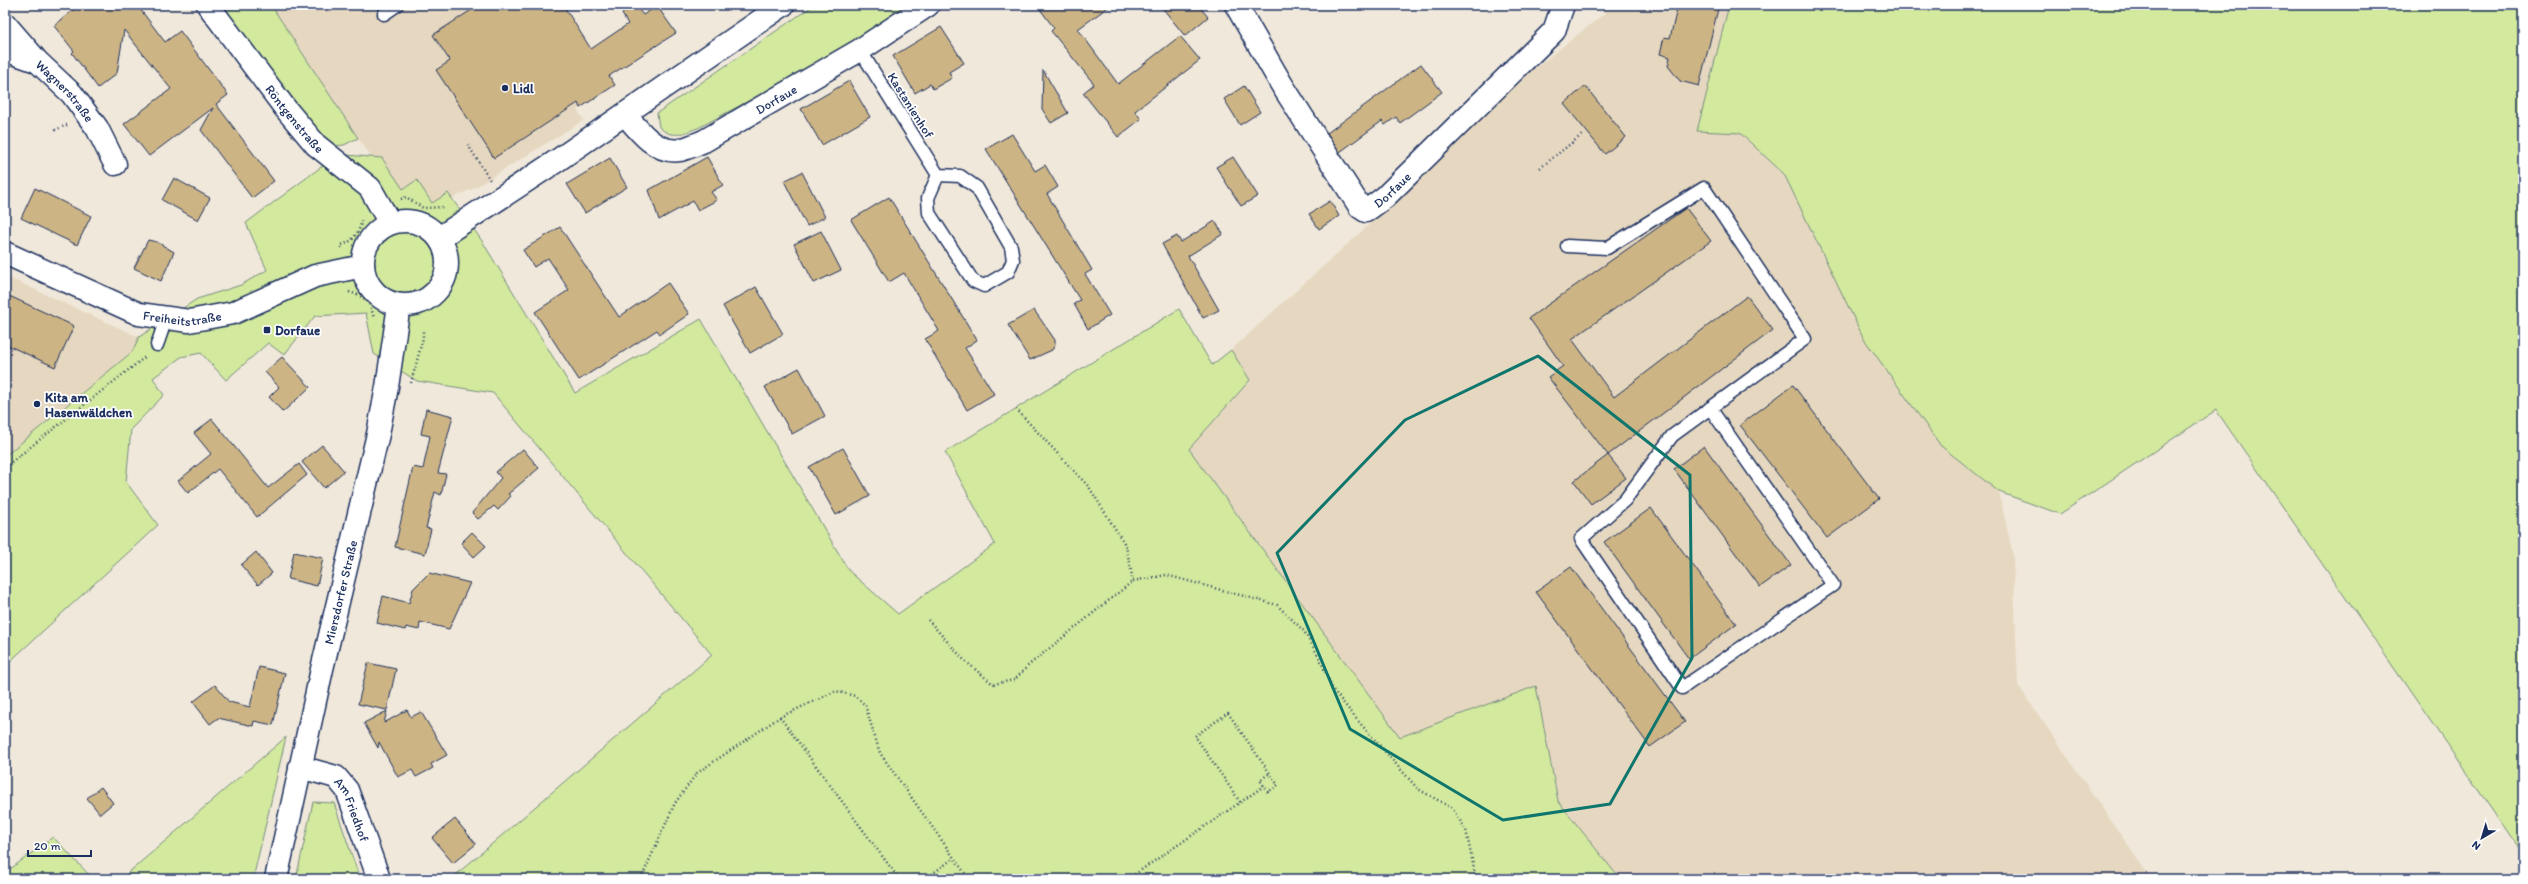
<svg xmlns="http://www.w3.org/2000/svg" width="2528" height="884" font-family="Itim,sans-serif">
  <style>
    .built { fill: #e6d8c0 }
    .green { fill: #d2e99e; stroke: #768c7e }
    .building { fill: #cdb484; stroke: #1b2f5e }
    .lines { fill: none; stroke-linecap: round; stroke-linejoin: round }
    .service-casing { stroke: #1b2f5e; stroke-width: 15 }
    .minor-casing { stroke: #1b2f5e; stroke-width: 25 }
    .tertiary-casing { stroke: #1b2f5e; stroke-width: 25 }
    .path { stroke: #1b2f5e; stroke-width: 2.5; stroke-dasharray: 1 3; stroke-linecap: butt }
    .service { stroke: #fff; stroke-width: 12 }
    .minor { stroke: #fff; stroke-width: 22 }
    .tertiary { stroke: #fff; stroke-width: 22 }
    .marked { fill: none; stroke: #0f766e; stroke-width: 3; stroke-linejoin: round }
    .poi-dot { fill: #1b2f5e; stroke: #fff; stroke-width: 1.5 }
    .labels { text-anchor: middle; stroke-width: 3.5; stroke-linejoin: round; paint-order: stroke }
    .poi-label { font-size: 13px; font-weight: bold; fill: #1b2f5e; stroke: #fff; text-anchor: start }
    .street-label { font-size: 13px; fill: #1b2f5e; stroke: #fff }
  </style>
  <rect width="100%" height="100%" fill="#f0e8da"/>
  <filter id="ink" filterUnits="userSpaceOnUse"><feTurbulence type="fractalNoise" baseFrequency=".025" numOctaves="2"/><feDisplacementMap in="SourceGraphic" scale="8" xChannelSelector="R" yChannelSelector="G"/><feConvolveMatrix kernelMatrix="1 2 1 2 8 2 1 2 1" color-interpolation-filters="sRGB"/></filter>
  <g filter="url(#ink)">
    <g class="built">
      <polygon points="271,5 529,5 592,100 577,110 584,120 476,187 447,201 433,204 397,192 358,138"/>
      <polygon points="1599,5 1729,5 1697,131 1740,133 1784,174 1810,227 1941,446 1999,492 2013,555 2018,685 2151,879 1620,879 1558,801 1536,687 1400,737 1189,449 1250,380 1231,350 1362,231 1529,73 1605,13"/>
      <polygon points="5,276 139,337 132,352 5,456"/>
    </g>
    <g class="green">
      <polygon points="222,5 271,5 358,138 344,145 333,146 320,135"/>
      <path d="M814,5H913L859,42L698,128C682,133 673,140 659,127L657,113Z"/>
      <polygon points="1729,5 2523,5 2523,855 2216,410 2060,514 1999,492 1941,446 1864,339 1784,174 1740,133 1697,131"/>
      <polygon points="346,155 382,158 403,189 417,180 432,203 448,193 482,241 575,393 701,319 849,571 898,614 995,544 945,452 1179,309 1212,365 1231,350 1250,380 1189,449 1400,737 1536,686 1558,801 1620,879 451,879 712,655 493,393 417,381 374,354 366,313 315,316 284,355 268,343 226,380 201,353 181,357 153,378 164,395 131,429 126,482 158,525 5,666 5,456 132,352 139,337 197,299 241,285 267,270 246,223 321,167"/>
      <polygon points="286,737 253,879 235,879 231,876 228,879 121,879"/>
      <polygon points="313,802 334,803 360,879 296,879"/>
      <polygon points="53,837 93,879 5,879 5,873"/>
    </g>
    <g class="building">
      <polygon points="79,5 137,5 165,42 180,31 228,95 216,104 274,181 252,198 201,130 213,108 149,156 124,124 171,89 124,30 117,73 98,88 72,53 74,51 54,26"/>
      <polygon points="479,5 563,5 591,49 628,24 622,14 635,5 643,15 657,6 676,33 609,76 615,85 580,108 578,103 494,158 436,70 450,61 433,35"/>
      <polygon points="1037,5 1111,5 1078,29 1118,84 1180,36 1200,60 1135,111 1141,119 1118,137 1083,93 1094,84 1051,31 1054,28"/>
      <polygon points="1160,5 1198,5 1208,17 1185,36"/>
      <polygon points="1678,5 1719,5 1699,86 1680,81 1668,66 1670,57 1660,54 1664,37 1670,38"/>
      <polygon points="941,27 964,63 949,72 952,78 933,89 930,84 915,93 893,56"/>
      <polygon points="1421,64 1442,92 1400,123 1396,117 1385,125 1382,121 1340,152 1327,133"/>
      <polygon points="1043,70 1068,113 1051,123 1042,109"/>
      <polygon points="849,81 870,117 822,145 801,109"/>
      <polygon points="1244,86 1260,112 1240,125 1224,99"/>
      <polygon points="1585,86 1626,137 1605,154 1564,104"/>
      <polygon points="1012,134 1035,171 1045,165 1058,187 1047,194 1092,270 1085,274 1110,315 1088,329 1074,304 1080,300 986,149"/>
      <polygon points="707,157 723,185 711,192 717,200 698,210 693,201 659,220 649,190"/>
      <polygon points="1233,157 1258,196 1241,206 1216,167"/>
      <polygon points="610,158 627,187 585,213 567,184"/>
      <polygon points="802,172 825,217 807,226 784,181"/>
      <polygon points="174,178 210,198 198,220 162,200"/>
      <polygon points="35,188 91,216 77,245 21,218"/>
      <polygon points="889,197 977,340 965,348 994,394 967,410 925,339 939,331 904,273 889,282 851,220"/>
      <polygon points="1330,201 1339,216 1319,229 1309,214"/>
      <polygon points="1686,208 1711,241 1572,339 1614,397 1747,296 1773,330 1608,455 1548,377 1563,366 1529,318"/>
      <polygon points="1215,221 1223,234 1188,256 1219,310 1203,318 1162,244 1177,236 1181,242"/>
      <polygon points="560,227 619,317 668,283 689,314 660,334 657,330 579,380 535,312 569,290 548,258 534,267 523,250"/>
      <polygon points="821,231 841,270 814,283 794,244"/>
      <polygon points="148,240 157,242 174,252 161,281 134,268"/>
      <polygon points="756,287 783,334 750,353 723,306"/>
      <polygon points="5,294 74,326 55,367 5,344"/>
      <polygon points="1034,310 1055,340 1055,345 1052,350 1030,360 1008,325"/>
      <polygon points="282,357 310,387 283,412 269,397 279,387 265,372"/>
      <polygon points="799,368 825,416 792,434 765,387"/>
      <polygon points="1793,385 1879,499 1827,538 1740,425"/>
      <polygon points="426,409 453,416 438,473 446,474 441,495 435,492 426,528 431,529 425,554 395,547 413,467 423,469 430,436 421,434"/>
      <polygon points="212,419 268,488 299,464 307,475 257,517 218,469 188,493 178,481 211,454 194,433"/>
      <polygon points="322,445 344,471 324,488 302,462"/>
      <polygon points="1704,446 1791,565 1760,587 1674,469"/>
      <polygon points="843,448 870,496 836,515 809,467"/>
      <polygon points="523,449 539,468 508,494 511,496 498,510 494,506 478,519 472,513 501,478 496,472"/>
      <polygon points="1608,455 1626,478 1591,504 1574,481"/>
      <polygon points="1651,508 1736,624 1689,659 1604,542"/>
      <polygon points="472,532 486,546 474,557 461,543"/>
      <polygon points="256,552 272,573 258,585 241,565"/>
      <polygon points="294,552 323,558 317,586 288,579"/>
      <polygon points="1571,567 1685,722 1650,747 1536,592"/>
      <polygon points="429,573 470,583 449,629 420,622 419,630 406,627 405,630 377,623 383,596 409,603 413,589"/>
      <polygon points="368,663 396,669 387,710 358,704"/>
      <polygon points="259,667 285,673 273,725 254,721 253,726 218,718 210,724 193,702 215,685 229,702 250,707"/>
      <polygon points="407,710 411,717 421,712 447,755 431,764 433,768 416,777 412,770 398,777 379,742 378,748 364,723 387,711 384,723"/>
      <polygon points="101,787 113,803 100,814 87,798"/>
      <polygon points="455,819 476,844 453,863 432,838"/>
    </g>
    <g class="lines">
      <g class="service-casing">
        <g id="service">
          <polyline points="384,14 397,5"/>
          <polyline points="860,50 938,175 928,198 929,213 973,281 984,286 1008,272 1013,260 1011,247 977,188 960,176 938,175"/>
          <polyline points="1567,246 1607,248 1704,188 1805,339 1672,436 1625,500 1581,539 1682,688 1833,585 1710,408"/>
          <polyline points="157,345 166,319"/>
        </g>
      </g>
      <g class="minor-casing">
        <g id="minor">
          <path id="s1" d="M208,5L285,108L316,145L370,188L390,223"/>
          <path id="s2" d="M1236,5L1282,85L1360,207L1366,211L1385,197L1554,31L1563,5"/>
          <path id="s3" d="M5,24L37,61L72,94L97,128L115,164"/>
          <polyline points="5,50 36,61"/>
          <path id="s4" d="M625,114C638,130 656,154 680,150C688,148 696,144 704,141L860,50L928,5"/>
          <path id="s5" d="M300,767L336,777L347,790L379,879"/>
        </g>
      </g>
      <g class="tertiary-casing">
        <g id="tertiary">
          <circle cx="405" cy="263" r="42"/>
          <polyline points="439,238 558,160 783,5"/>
          <path id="s6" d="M5,253L139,314L189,321L233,313L315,276L363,266"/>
          <path id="s7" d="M276,879L322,669L378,434L387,387L399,305"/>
        </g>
      </g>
      <g class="path">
        <polyline points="55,130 67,125"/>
        <polyline points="468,145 490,180"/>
        <polyline points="1540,168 1583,134"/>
        <polyline points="401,199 406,197 423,208 445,207"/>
        <path d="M341,248V245C353,243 360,231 362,219"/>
        <path d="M349,292C366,297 369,300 374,318"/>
        <polyline points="411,383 423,338 423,329"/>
        <polyline points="1016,409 1089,487 1126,546 1133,581"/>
        <polyline points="5,467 145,357"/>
        <polyline points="928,620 964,660 993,684 1014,680 1030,664 1133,581 1166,575 1277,605 1304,631 1320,659 1333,690 1358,721 1418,789 1452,808 1466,830 1476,879"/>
        <polyline points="780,717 899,879"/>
        <polyline points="1240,802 1195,736 1228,713 1278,785 1268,792 1260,780 1270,773"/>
        <polyline points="641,879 675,803 697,773 780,717 836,691 855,696 865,705 880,753 969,879"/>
        <polyline points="925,879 954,858"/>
        <polyline points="1128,879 1264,786"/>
      </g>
      <use href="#service" class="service"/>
      <use href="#minor" class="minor"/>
      <use href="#tertiary" class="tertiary"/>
    </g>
  </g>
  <path class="marked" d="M1538,356L1690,475L1692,658L1610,804L1503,820L1350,729L1277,553L1405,420Z"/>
  <g class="poi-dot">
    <circle cx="505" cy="88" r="4"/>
    <rect x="263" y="326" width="8" height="8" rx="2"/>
    <circle cx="37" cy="404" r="4"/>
  </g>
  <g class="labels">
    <g class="poi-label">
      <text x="513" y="93">Lidl</text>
      <text x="275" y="335">Dorfaue</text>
      <text x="45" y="402">Kita am<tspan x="45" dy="15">Hasenwäldchen</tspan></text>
    </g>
    <g class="street-label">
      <text dy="5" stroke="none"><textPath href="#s3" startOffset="90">Wagnerstraße</textPath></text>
      <text dy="5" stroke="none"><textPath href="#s4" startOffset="178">Dorfaue</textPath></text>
      <text transform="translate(911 105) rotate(58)" y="5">Kastanienhof</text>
      <text dy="5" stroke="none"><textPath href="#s1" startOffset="143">Röntgenstraße</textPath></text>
      <text dy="5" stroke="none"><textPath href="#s2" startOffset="278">Dorfaue</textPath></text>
      <text dy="5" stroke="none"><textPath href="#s6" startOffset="191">Freiheitstraße</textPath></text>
      <text dy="5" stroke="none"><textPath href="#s7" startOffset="294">Miersdorfer Straße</textPath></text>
      <text dy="5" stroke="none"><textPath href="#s5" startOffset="74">Am Friedhof</textPath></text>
    </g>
  </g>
  <rect width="2528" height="884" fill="none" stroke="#fff" stroke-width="20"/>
  <rect x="10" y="10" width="2508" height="864" fill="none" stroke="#1b2f5e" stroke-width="1.5" filter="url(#ink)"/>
  <g transform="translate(2482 838) rotate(218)" stroke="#ffffff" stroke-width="3" paint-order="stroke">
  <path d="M0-3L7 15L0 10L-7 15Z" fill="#1b2f5e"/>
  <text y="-6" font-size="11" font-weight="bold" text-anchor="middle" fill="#1b2f5e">N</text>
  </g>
  <path d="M28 850v6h63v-6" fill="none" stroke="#1b2f5e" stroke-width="2"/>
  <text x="34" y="850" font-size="12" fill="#1b2f5e" stroke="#ffffff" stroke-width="3" paint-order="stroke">20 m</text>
</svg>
